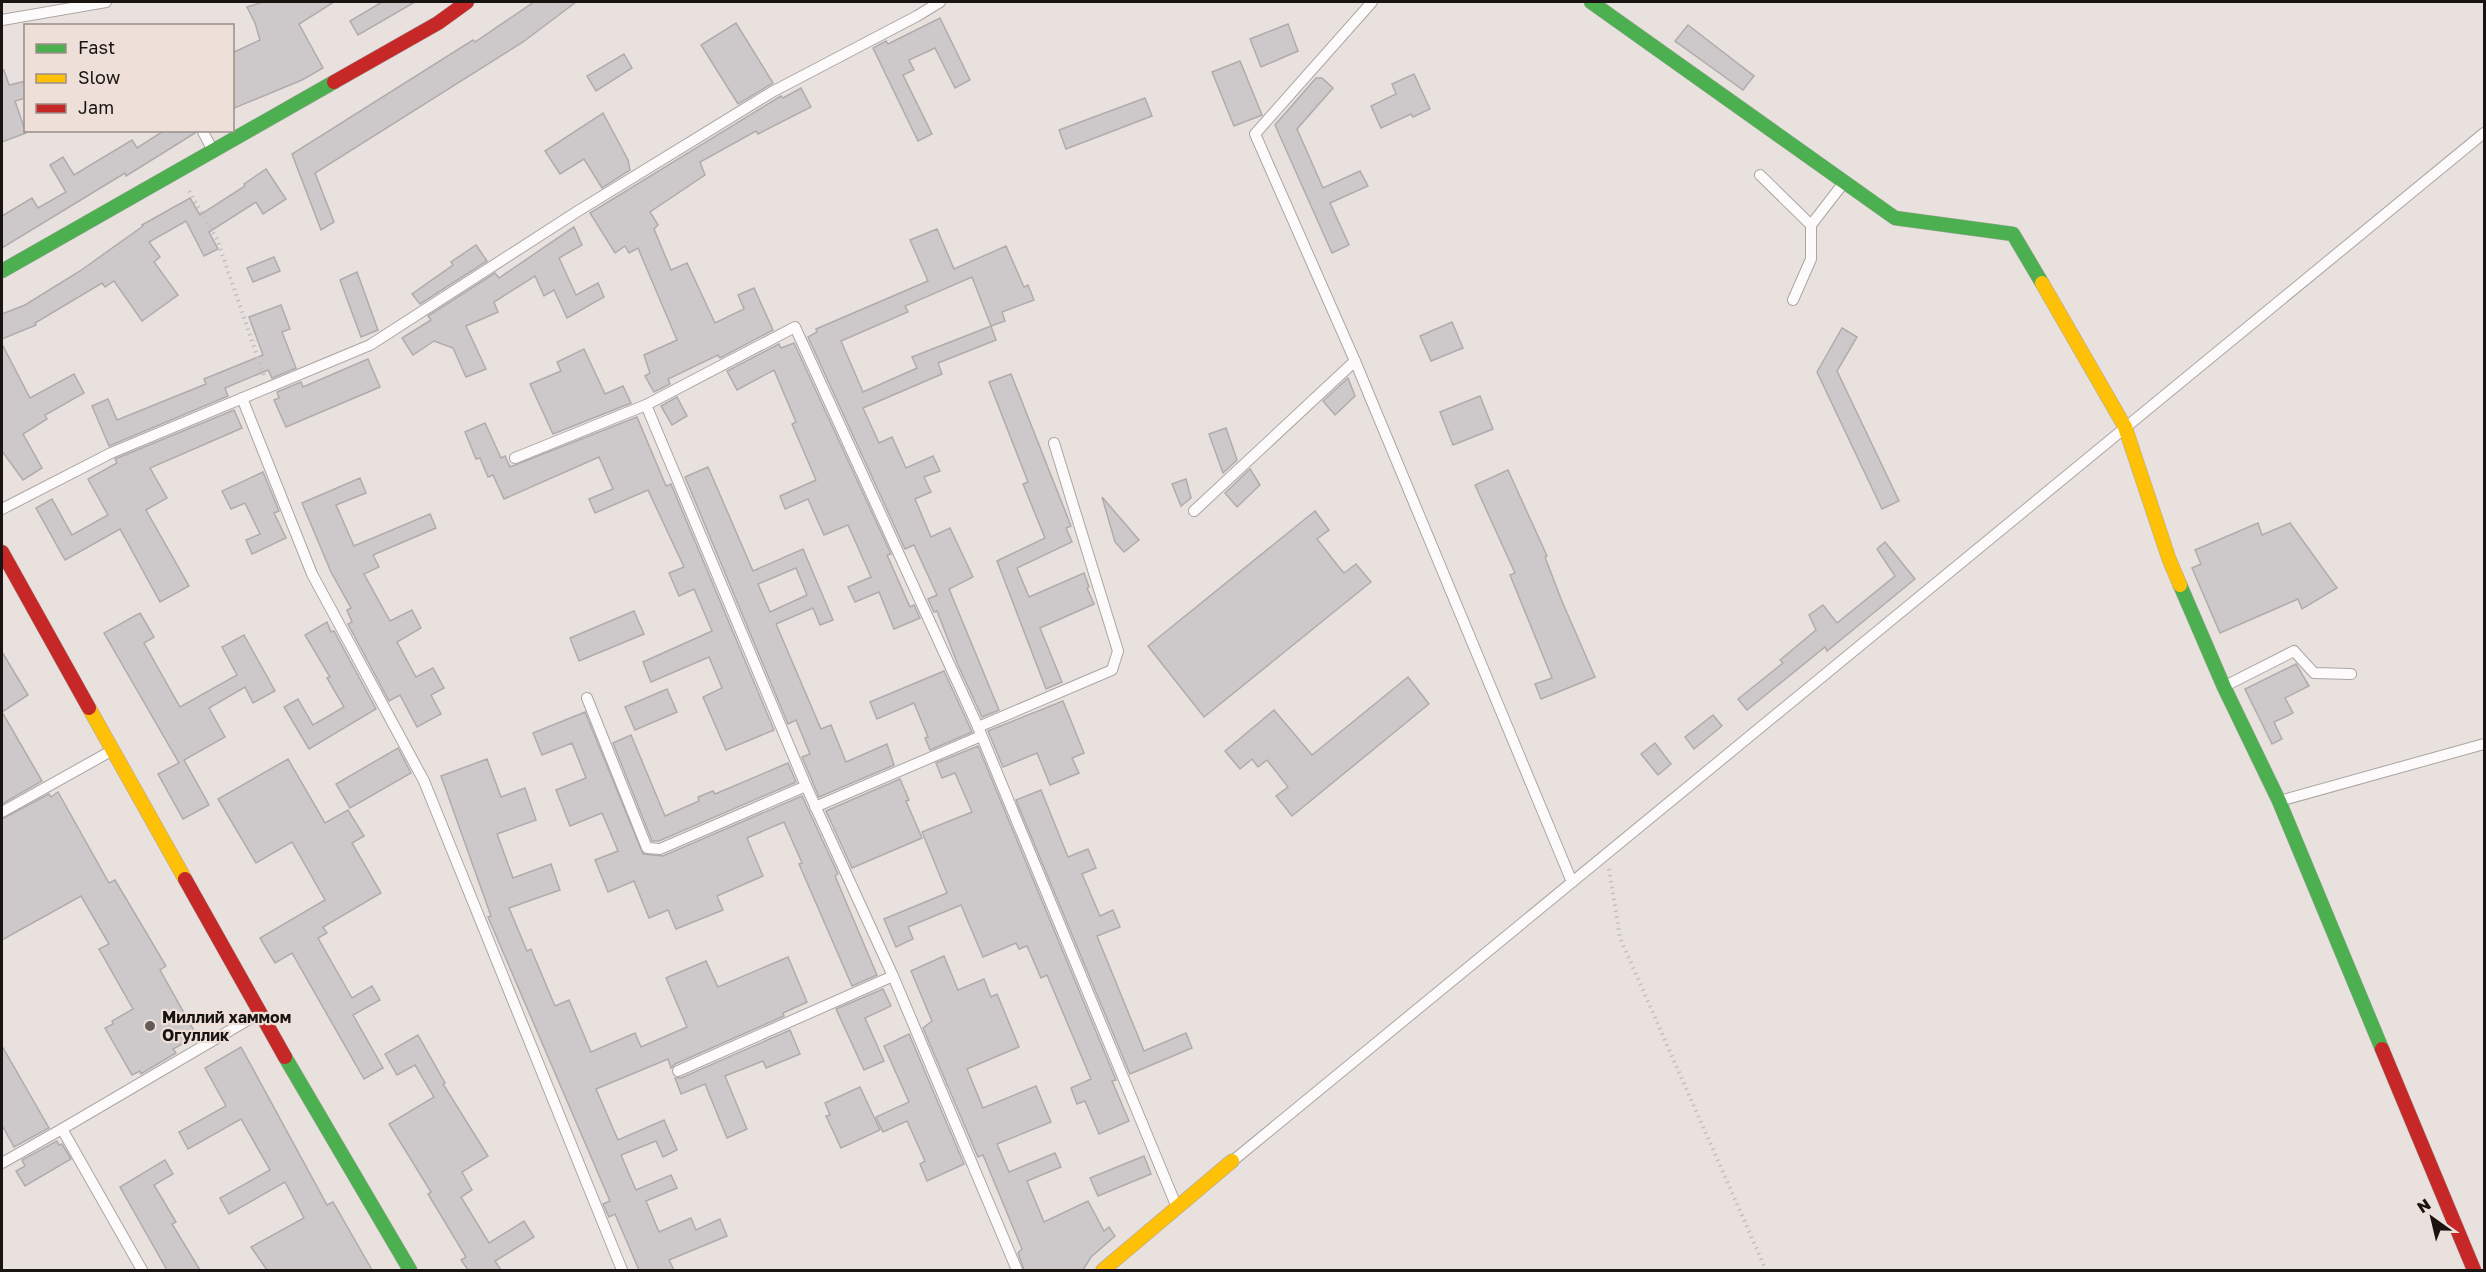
<svg xmlns="http://www.w3.org/2000/svg" width="2486" height="1272" font-family="'Golos Text',sans-serif">
  <style>
    .building { fill: #cdc9ca; stroke: #b0abac; stroke-width: 1.5; fill-rule: evenodd }
    .lines { fill: none; stroke-linecap: round; stroke-linejoin: round }
    .lane-casing { stroke: #aba6a3; stroke-width: 12 }
    .fast-casing { stroke: #aba6a3; stroke-width: 15 }
    .slow-casing { stroke: #aba6a3; stroke-width: 15 }
    .jam-casing { stroke: #aba6a3; stroke-width: 15 }
    .path { stroke: #c3c0bf; stroke-width: 4; stroke-dasharray: 1.5 4.5; stroke-linecap: butt }
    .lane { stroke: #fcfafa; stroke-width: 10 }
    .fast { stroke: #4caf50; stroke-width: 14 }
    .slow { stroke: #ffc107; stroke-width: 14 }
    .jam { stroke: #c62828; stroke-width: 14 }
    .poi-dot { fill: #625c59; stroke: #eee0d9; stroke-width: 2 }
    .labels { text-anchor: middle; stroke-width: 4.5; stroke-linejoin: round; paint-order: stroke }
    .poi-label { font-size: 16px; font-weight: bold; fill: #191412; stroke: #eee0d9; text-anchor: start }
  </style>
  <rect width="100%" height="100%" fill="#e9e1de"/>
  <g class="building">
    <polygon points="263,2 334,2 299,24 323,68 302,80 232,109 232,53 260,40 255,23 247,7"/>
    <polygon points="382,2 415,2 358,35 350,21"/>
    <polygon points="534,2 576,2 523,42 315,173 334,222 321,230 292,154 473,40 475,42"/>
    <polygon points="940,18 970,80 955,88 935,48 909,60 914,70 903,75 932,134 918,141 873,48 886,41 888,44"/>
    <polygon points="736,23 773,83 738,104 701,45"/>
    <polygon points="1288,24 1298,51 1261,67 1250,39"/>
    <polygon points="1688,25 1754,76 1743,90 1675,41"/>
    <polygon points="624,54 632,68 596,91 587,76"/>
    <polygon points="1240,61 1262,115 1234,126 1212,72"/>
    <polygon points="4,70 9,85 26,81 26,98 15,101 26,133 2,142 2,71"/>
    <polygon points="1414,74 1430,109 1413,117 1411,114 1381,128 1371,106 1396,94 1392,84"/>
    <polygon points="1316,78 1322,78 1333,88 1297,129 1323,188 1360,171 1368,186 1330,203 1349,245 1332,253 1275,125"/>
    <polygon points="801,88 811,107 758,134 756,131 700,162 705,175 650,212 658,225 654,229 671,270 687,263 715,323 744,309 738,295 754,288 773,330 720,358 718,355 668,379 670,384 654,392 645,376 650,373 644,355 677,340 638,248 629,253 625,246 615,253 590,213 776,99 781,96 783,98"/>
    <polygon points="1145,98 1152,116 1066,149 1059,130"/>
    <polygon points="603,113 628,160 630,170 602,188 584,159 560,174 545,151"/>
    <polygon points="165,130 195,130 195,133 126,176 125,173 2,248 2,216 32,198 38,208 66,192 50,165 63,157 74,175 132,140 137,148"/>
    <polygon points="266,169 286,199 263,214 256,202 209,232 218,249 204,256 186,221 149,242 160,257 154,262 178,295 142,321 114,281 105,287 102,283 35,323 36,325 2,339 2,314 25,305 80,271 143,226 142,225 190,198 200,215 245,186 244,184"/>
    <polygon points="574,227 582,245 559,258 576,295 598,283 604,297 567,318 554,290 544,296 535,276 494,302 498,312 466,326 486,369 466,377 453,348 434,341 413,355 402,338 431,320 428,316 495,273 499,278"/>
    <path d="M937,229L954,269L1006,246L1024,287L1028,285L1034,300L1002,312L1005,321L991,326L996,340L938,363L942,374L863,408L879,443L892,437L906,468L933,456L940,471L924,477L931,492L915,499L931,537L950,528L973,577L949,589L999,710L982,717L958,665L937,611L934,612L928,599L937,595L914,545L905,549L808,337L817,332L816,329L928,281L910,240ZM972,277L991,326L912,357L917,368L863,392L841,341L908,312L905,306Z"/>
    <polygon points="476,245 487,261 420,304 412,294 453,265 451,262"/>
    <polygon points="274,257 280,271 253,282 247,268"/>
    <polygon points="357,272 378,330 361,337 340,280"/>
    <polygon points="281,305 290,329 282,332 296,368 272,378 268,370 225,388 228,396 109,446 92,406 108,399 117,420 206,384 204,379 263,355 249,317"/>
    <polygon points="1452,322 1463,348 1431,361 1420,336"/>
    <polygon points="1842,328 1857,337 1837,371 1899,501 1882,509 1817,372"/>
    <polygon points="794,343 891,554 887,555 910,607 914,605 920,618 894,629 879,592 855,602 848,587 871,577 848,525 824,535 808,499 785,509 780,496 816,480 792,424 796,422 774,370 737,390 727,371 779,344 781,348"/>
    <polygon points="2,344 30,398 74,374 84,393 45,415 47,419 23,434 42,468 23,480 2,451"/>
    <polygon points="584,349 605,394 623,386 631,403 553,434 530,384 561,371 557,362"/>
    <polygon points="368,359 380,387 286,427 274,400 279,398 277,392 301,382 303,387"/>
    <polygon points="1011,374 1071,526 1066,528 1072,542 1017,568 1029,597 1084,573 1089,587 1087,588 1094,604 1040,628 1062,682 1046,689 997,561 1045,538 1023,484 1028,482 989,382"/>
    <polygon points="1348,378 1355,396 1335,415 1323,401"/>
    <polygon points="1480,396 1493,429 1453,445 1440,412"/>
    <polygon points="677,397 687,416 672,425 661,406"/>
    <polygon points="234,410 242,428 150,468 167,498 146,510 189,586 160,602 120,529 65,560 36,508 52,499 72,535 108,515 88,479 117,463 115,459"/>
    <polygon points="637,417 666,486 671,484 774,730 726,750 703,697 722,688 709,657 651,682 643,662 712,631 694,589 679,596 669,573 684,567 648,490 595,513 589,499 613,489 599,457 504,499 493,475 488,477 480,458 476,459 465,432 485,423 501,458 505,456 510,467"/>
    <polygon points="1226,428 1237,460 1223,473 1209,434"/>
    <path d="M708,467L753,571L803,549L833,620L820,625L813,608L776,624L821,729L831,725L846,762L887,744L894,765L819,797L802,757L810,754L796,720L788,724L685,477ZM796,568L807,595L770,612L758,584Z"/>
    <polygon points="1250,469 1260,485 1237,507 1225,493"/>
    <polygon points="1508,470 1547,556 1545,557 1561,599 1595,677 1541,699 1535,684 1552,678 1510,575 1515,573 1475,485"/>
    <polygon points="263,472 279,511 274,513 286,538 252,554 246,540 260,534 245,503 231,509 222,491"/>
    <polygon points="360,478 366,493 336,505 354,546 430,514 436,528 373,555 379,567 364,574 390,621 412,610 421,628 397,642 416,677 433,668 444,688 431,695 441,714 417,727 400,695 389,701 348,624 352,622 347,610 351,608 331,572 302,503"/>
    <polygon points="1186,479 1191,498 1181,506 1172,484"/>
    <polygon points="1102,497 1139,540 1124,552 1115,542"/>
    <polygon points="1315,511 1329,530 1317,539 1338,566 1344,573 1356,564 1371,582 1204,717 1148,646"/>
    <polygon points="2258,523 2262,535 2290,523 2337,588 2302,609 2298,599 2220,633 2192,568 2201,564 2195,550"/>
    <polygon points="1885,542 1915,579 1827,651 1825,647 1747,710 1738,699 1783,663 1780,660 1816,630 1809,615 1823,605 1837,623 1895,576 1877,549"/>
    <polygon points="634,611 644,634 579,661 570,638"/>
    <polygon points="140,613 154,637 144,643 180,707 237,675 222,647 244,635 275,691 253,703 245,687 209,708 225,737 184,760 209,805 183,819 158,774 179,763 104,633"/>
    <polygon points="327,622 331,632 334,631 376,709 309,749 284,707 298,699 313,725 344,707 327,678 330,677 305,635"/>
    <polygon points="2,652 28,695 2,712 42,781 2,804"/>
    <polygon points="2296,664 2309,686 2285,698 2293,713 2274,722 2282,739 2272,744 2245,689"/>
    <polygon points="944,671 972,732 930,750 925,738 928,737 914,703 877,719 870,702"/>
    <polygon points="1408,677 1429,704 1292,816 1276,796 1288,787 1267,760 1258,767 1252,759 1240,769 1225,751 1274,710 1312,755"/>
    <polygon points="667,689 677,712 635,730 625,707"/>
    <polygon points="1063,701 1084,753 1072,758 1079,773 1050,785 1037,753 1003,767 988,731"/>
    <polygon points="585,712 643,854 663,856 802,796 838,874 835,876 877,975 852,986 799,864 802,863 784,822 747,838 763,876 717,896 723,910 676,929 668,910 649,918 634,881 608,892 595,860 618,851 602,813 570,826 556,790 586,778 572,743 542,755 533,733"/>
    <polygon points="1713,715 1722,726 1694,749 1685,737"/>
    <polygon points="631,735 665,816 699,801 698,797 713,791 715,794 788,763 796,782 659,841 652,841 613,743"/>
    <polygon points="1655,743 1671,764 1658,775 1641,754"/>
    <polygon points="978,746 1116,1080 1112,1081 1129,1121 1099,1134 1085,1101 1077,1104 1071,1088 1091,1079 1047,975 1041,978 1027,946 1019,949 1016,943 983,957 961,905 908,927 913,939 896,947 884,919 947,893 922,832 972,812 955,773 942,778 936,763"/>
    <polygon points="398,748 411,773 350,808 336,784"/>
    <polygon points="288,759 325,823 348,810 364,836 352,843 381,893 323,927 327,933 318,938 352,998 372,986 380,1000 353,1015 383,1068 364,1079 292,953 275,963 260,938 325,900 292,842 256,863 218,799"/>
    <polygon points="487,759 501,797 525,788 536,820 497,834 513,878 551,864 560,890 509,908 527,951 531,949 555,1006 569,1000 591,1052 635,1033 641,1047 687,1027 666,978 706,961 718,987 788,957 807,1002 783,1013 784,1016 675,1064 671,1068 668,1059 596,1089 618,1140 664,1120 677,1150 663,1157 656,1141 621,1155 636,1190 671,1175 677,1188 646,1201 659,1232 691,1218 696,1230 720,1219 727,1236 669,1260 674,1270 639,1270 615,1214 609,1217 603,1204 610,1201 488,917 491,916 441,776"/>
    <polygon points="900,779 909,800 906,801 922,838 852,868 826,811"/>
    <polygon points="1041,790 1068,857 1088,849 1096,868 1082,874 1100,916 1113,910 1120,927 1097,936 1144,1051 1186,1033 1192,1048 1130,1074 1016,800"/>
    <polygon points="58,792 109,883 115,880 166,966 160,970 197,1036 173,1049 176,1053 141,1074 140,1071 132,1075 105,1028 113,1024 112,1021 133,1009 99,949 109,944 81,896 2,940 2,819 49,794 51,797"/>
    <polygon points="944,956 958,990 984,979 991,997 997,994 1019,1047 967,1069 983,1108 1036,1086 1051,1122 997,1144 1009,1172 1055,1153 1061,1167 1027,1181 1044,1222 1088,1201 1104,1231 1109,1227 1115,1236 1091,1257 1083,1270 1024,1270 1018,1253 1022,1249 983,1155 978,1157 923,1028 932,1021 911,971"/>
    <polygon points="883,989 891,1006 865,1018 884,1061 864,1070 836,1009"/>
    <polygon points="790,1030 800,1054 766,1068 763,1061 725,1076 747,1129 727,1138 705,1084 681,1094 675,1078 681,1078"/>
    <polygon points="909,1034 964,1164 927,1181 920,1164 925,1161 907,1121 883,1132 876,1117 909,1102 884,1046"/>
    <polygon points="418,1035 445,1083 443,1084 488,1156 462,1172 472,1190 461,1197 489,1243 524,1221 534,1237 495,1261 501,1270 468,1270 461,1260 466,1257 428,1194 431,1192 389,1124 434,1097 415,1065 397,1075 385,1054"/>
    <polygon points="2,1046 49,1128 14,1147 2,1125"/>
    <polygon points="241,1047 327,1205 333,1202 372,1270 267,1270 251,1247 304,1218 285,1182 229,1214 220,1198 270,1170 241,1119 188,1149 179,1132 226,1106 205,1068"/>
    <polygon points="860,1087 880,1130 841,1148 826,1116 830,1115 825,1103"/>
    <polygon points="57,1141 59,1145 62,1144 71,1159 25,1186 16,1171 25,1166 22,1160"/>
    <polygon points="1144,1156 1151,1174 1098,1196 1090,1178"/>
    <polygon points="165,1160 173,1174 154,1185 176,1222 172,1224 200,1270 167,1270 120,1187"/>
  </g>
  <g class="lines">
    <g class="lane-casing">
      <g id="lane">
        <polyline points="1372,2 1255,134 1355,361 1572,882"/>
        <polyline points="2,20 106,2"/>
        <polyline points="202,130 211,147"/>
        <polyline points="1760,175 1811,225 1842,185"/>
        <polyline points="1793,300 1811,259 1811,225"/>
        <polyline points="242,398 312,574 424,781 622,1270"/>
        <polyline points="515,458 646,405"/>
        <polyline points="2,509 111,453 370,345 578,211 772,92 917,16 940,2"/>
        <polyline points="1194,511 1355,361"/>
        <polyline points="2227,685 2294,651 2314,673 2351,674"/>
        <polyline points="587,698 647,848 660,849 806,786"/>
        <polyline points="978,727 1112,670 1118,651 1054,443"/>
        <polyline points="2283,800 2484,744"/>
        <polyline points="815,807 981,736"/>
        <polyline points="2,812 111,751"/>
        <polyline points="678,1071 893,976"/>
        <polyline points="1235,1159 2484,133"/>
        <polyline points="2,1163 62,1129"/>
        <polyline points="142,1270 62,1129 258,1014"/>
        <polyline points="1017,1270 893,976 806,786 646,405 795,327 978,727 1176,1205"/>
      </g>
    </g>
    <g class="fast-casing">
      <g id="fast">
        <polyline points="1591,2 1895,218 2013,234 2042,283"/>
        <polyline points="2,271 334,82"/>
        <polyline points="2180,585 2224,687 2279,801 2382,1049"/>
        <polyline points="285,1057 410,1270"/>
      </g>
    </g>
    <g class="slow-casing">
      <g id="slow">
        <polyline points="2042,283 2125,427 2169,559 2180,585"/>
        <polyline points="89,708 185,879"/>
        <polyline points="1103,1270 1232,1161"/>
      </g>
    </g>
    <g class="jam-casing">
      <g id="jam">
        <polyline points="334,82 438,23 467,2"/>
        <polyline points="2,552 89,708"/>
        <polyline points="185,879 285,1057"/>
        <polyline points="2382,1049 2474,1270"/>
      </g>
    </g>
    <g class="path">
      <polyline points="189,191 217,239 264,376"/>
      <polyline points="1609,869 1620,938 1766,1270"/>
    </g>
    <use href="#lane" class="lane"/>
    <use href="#fast" class="fast"/>
    <use href="#slow" class="slow"/>
    <use href="#jam" class="jam"/>
  </g>
  <circle class="poi-dot" cx="150" cy="1026" r="6"/>
  <g class="labels">
    <g class="poi-label">
      <text x="162" y="1023">Миллий хаммом<tspan x="162" dy="18">Огуллик</tspan></text>
    </g>
  </g>
  <rect width="2486" height="1272" fill="none" stroke="#191412" stroke-width="6"/>
  <rect x="24" y="24" width="210" height="108" fill="#eee0d9" stroke="#998e89" stroke-width="1.5"/>
  <rect x="36" y="44" width="30" height="9" fill="#4caf50" stroke="#998e89" stroke-width="1.5"/>
  <text x="78" y="54" font-size="18" fill="#191412">Fast</text>
  <rect x="36" y="74" width="30" height="9" fill="#ffc107" stroke="#998e89" stroke-width="1.5"/>
  <text x="78" y="84" font-size="18" fill="#191412">Slow</text>
  <rect x="36" y="104" width="30" height="9" fill="#c62828" stroke="#998e89" stroke-width="1.5"/>
  <text x="78" y="114" font-size="18" fill="#191412">Jam</text>
  <g transform="translate(2432 1218) rotate(326)" stroke="#eee0d9" stroke-width="4.5" paint-order="stroke">
  <path d="M0-4.5L10 22L0 15L-10 22Z" fill="#191412"/>
  <text y="-9" font-size="16" font-weight="bold" text-anchor="middle" fill="#191412">N</text>
  </g>
</svg>
